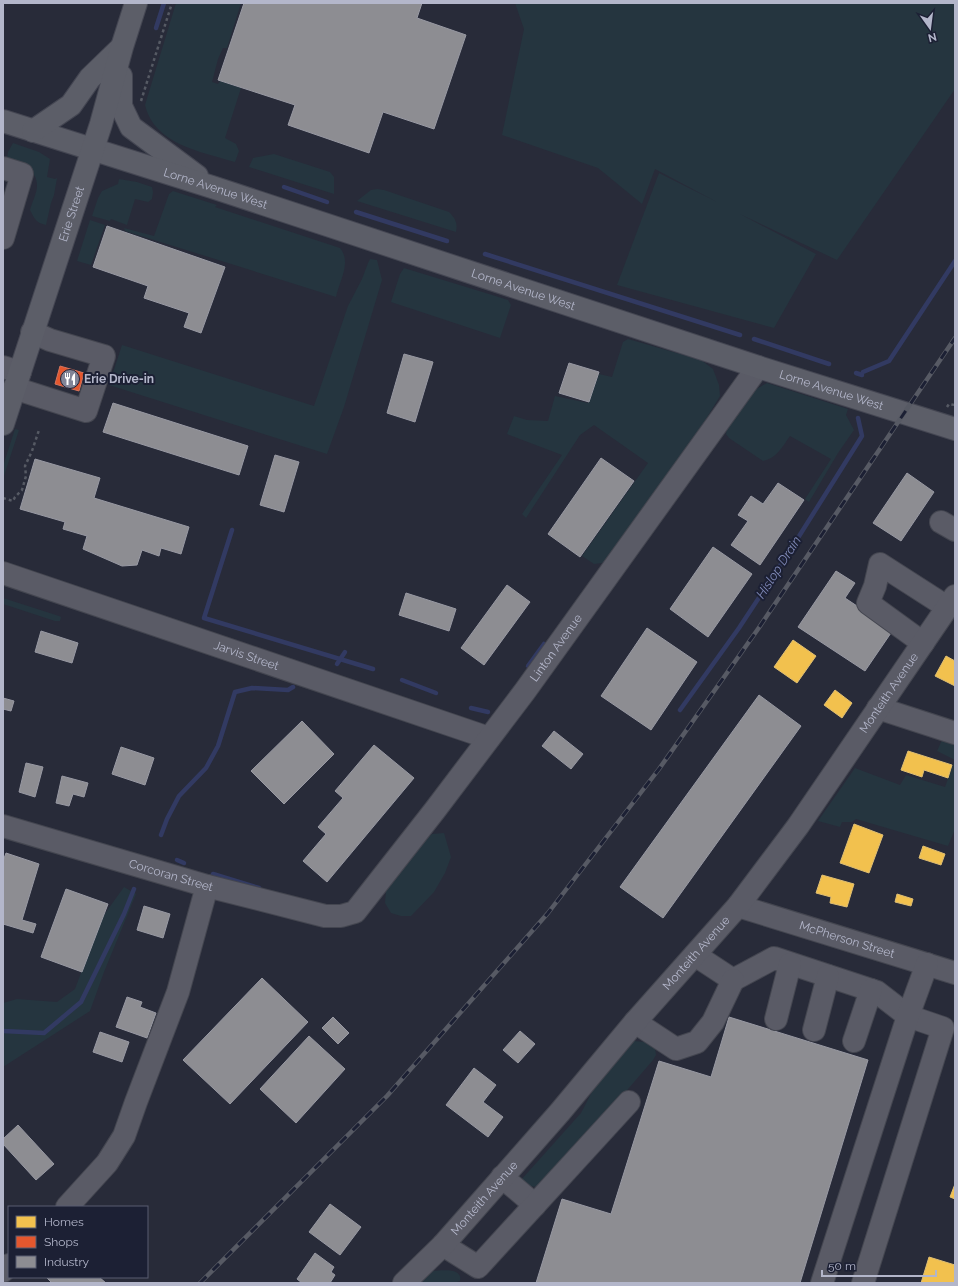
<svg xmlns="http://www.w3.org/2000/svg" width="958" height="1286" font-family="Raleway,sans-serif">
  <style>
    .green { fill: #25353f }
    .homes { fill: #f2c14e; stroke: #dfbe73 }
    .shops { fill: #e4572e; stroke: #d5745d }
    .industry { fill: #8d8d92; stroke: #9899a3 }
    .lines { fill: none; stroke-linecap: round; stroke-linejoin: round }
    .stream { stroke: #323a62; stroke-width: 4.5 }
    .minor-casing { stroke: #444650; stroke-width: 24 }
    .major-casing { stroke: #444652; stroke-width: 24 }
    .path { stroke: #565a64; stroke-width: 2.5; stroke-dasharray: 3 3; stroke-linecap: butt }
    .minor { stroke: #5a5b66; stroke-width: 22 }
    .major { stroke: #5c5e68; stroke-width: 22 }
    .rail-casing { stroke: #575a64; stroke-width: 4.5 }
    .rail { stroke: #1c2034; stroke-width: 3; stroke-dasharray: 9; stroke-linecap: butt }
    .labels { text-anchor: middle; stroke-width: 4; stroke-linejoin: round; paint-order: stroke }
    .street-label { font-size: 12px; fill: #b3b6ca; stroke: #1c2034 }
    .poi-label { font-size: 12px; font-weight: bold; fill: #b3b6ca; stroke: #1c2034; text-anchor: start }
    .water-label { font-size: 13px; font-style: italic; fill: #808ab8; stroke: #1c2034 }
  </style>
  <rect width="100%" height="100%" fill="#282b39"/>
  <g class="green">
    <path d="M176,3H241L227,48H223L218,59L212,82L218,84L220,81L241,88L225,138L236,144L239,151L235,162C201,152 154,144 145,105Z"/>
    <polygon points="515,3 955,3 955,89 837,260 740,214 816,254 774,328 617,285 659,173 717,202 655,169 642,204 598,168 502,135 524,29"/>
    <path d="M13,143L39,152L50,159L47,177L55,179L57,178L54,195L51,203L46,225C36,223 34,218 30,210C32,202 37,193 37,186C38,169 18,164 7,158L8,152Z"/>
    <polygon points="274,154 330,172 334,177 334,194 249,167 253,158"/>
    <polygon points="119,179 137,182 152,187 153,192 152,199 148,202 135,199 127,225 111,219 110,221 92,216 98,198 102,191 118,184"/>
    <path d="M377,189L384,190L449,212C455,218 458,223 456,232L357,201L371,190Z"/>
    <path d="M173,191L217,205L215,207L340,248C352,262 339,282 336,297L228,263L125,231L124,228L154,236L169,194Z"/>
    <polygon points="90,220 105,225 91,265 77,261"/>
    <polygon points="370,259 377,260 382,280 344,407 327,454 109,385 122,345 314,406 348,306 362,279 368,263"/>
    <polygon points="404,268 489,294 508,300 511,305 500,338 391,302 400,274"/>
    <polygon points="628,339 701,360 713,369 719,385 720,396 703,424 610,557 602,563 594,564 582,556 648,463 594,425 580,435 526,518 522,514 562,455 507,434 514,416 527,420 548,421 555,396 588,403 599,374 612,377 623,342"/>
    <path d="M767,383L848,409L846,415L854,430L838,453L809,502L805,499L831,459L790,436C782,447 777,458 763,461L729,438L726,434L727,428L745,399L758,388Z"/>
    <polygon points="15,429 19,430 3,479 3,466"/>
    <polygon points="3,598 59,616 61,617 60,621 55,621 3,604"/>
    <polygon points="942,740 955,744 955,760 937,751"/>
    <polygon points="955,760 955,829 948,846 856,819 852,822 842,822 840,827 818,821 855,768 900,785 906,775 945,787"/>
    <polygon points="444,833 451,857 445,873 434,892 411,916 401,916 391,913 385,903 386,891 421,845 432,834"/>
    <polygon points="124,887 136,894 104,972 90,1011 3,1067 3,1003 17,999 57,1002 75,989 101,919"/>
    <polygon points="634,1041 645,1042 655,1048 656,1055 653,1060 591,1132 538,1187 528,1186 521,1180 581,1113 594,1088"/>
    <path d="M433,1271C443,1270 463,1268 460,1281L454,1283H421Z"/>
  </g>
  <g class="homes">
    <polygon points="793,640 816,656 797,683 774,667"/>
    <polygon points="946,656 955,661 955,686 935,676"/>
    <polygon points="835,690 852,703 842,718 824,705"/>
    <polygon points="908,751 952,765 948,778 924,770 922,777 901,770"/>
    <polygon points="854,824 883,835 869,873 840,863"/>
    <polygon points="923,846 945,854 941,865 919,858"/>
    <polygon points="822,875 854,884 847,907 830,903 831,897 816,893"/>
    <polygon points="897,894 913,899 911,906 895,902"/>
    <polygon points="955,1184 955,1199 950,1197"/>
    <polygon points="929,1257 955,1265 955,1283 921,1283"/>
  </g>
  <polygon class="shops" points="60,366 84,373 79,391 55,384"/>
  <g class="industry">
    <polygon points="244,3 422,3 417,18 466,35 434,129 383,112 369,153 288,125 295,105 218,80"/>
    <polygon points="107,226 225,267 201,333 184,327 189,313 144,298 148,286 93,267"/>
    <polygon points="404,354 433,362 415,422 387,413"/>
    <polygon points="569,363 599,372 589,402 559,393"/>
    <polygon points="113,403 248,446 239,475 103,432"/>
    <polygon points="275,455 299,462 284,512 260,505"/>
    <polygon points="601,458 634,481 580,557 548,534"/>
    <polygon points="35,459 100,478 94,498 189,527 181,554 161,548 159,556 142,550 137,565 122,566 83,549 87,536 63,529 65,522 20,509"/>
    <polygon points="907,473 934,492 901,541 873,523"/>
    <polygon points="778,483 804,500 760,565 731,545 748,521 738,515 751,496 763,504"/>
    <polygon points="713,547 752,574 708,637 670,609"/>
    <polygon points="836,571 855,583 845,598 893,630 865,671 798,627"/>
    <polygon points="507,585 530,602 484,665 461,648"/>
    <polygon points="406,593 456,609 449,631 399,615"/>
    <polygon points="647,628 697,662 651,730 601,696"/>
    <polygon points="41,631 78,643 72,663 35,652"/>
    <polygon points="759,695 801,726 663,918 620,887"/>
    <polygon points="3,698 14,701 11,711 3,709"/>
    <polygon points="302,721 334,754 284,804 251,771"/>
    <polygon points="554,731 583,754 571,769 542,746"/>
    <polygon points="374,745 414,778 327,882 303,861 326,834 318,827 343,798 335,791"/>
    <polygon points="121,747 154,758 145,785 112,774"/>
    <polygon points="26,763 43,767 35,797 19,792"/>
    <polygon points="62,776 88,783 84,797 73,794 69,806 56,803"/>
    <polygon points="6,853 39,864 22,920 36,924 33,933 3,924 3,861"/>
    <polygon points="66,889 108,904 82,972 41,957"/>
    <polygon points="144,906 170,914 163,938 137,930"/>
    <polygon points="262,978 308,1022 230,1104 183,1060"/>
    <polygon points="127,997 142,1002 140,1007 156,1013 147,1038 116,1027"/>
    <polygon points="333,1017 349,1033 338,1044 322,1028"/>
    <polygon points="729,1017 868,1060 800,1283 536,1283 562,1199 611,1214 659,1061 711,1077"/>
    <polygon points="520,1031 535,1044 518,1063 503,1050"/>
    <polygon points="100,1032 129,1042 122,1062 93,1052"/>
    <polygon points="309,1036 345,1069 296,1123 260,1089"/>
    <polygon points="474,1068 496,1085 483,1102 503,1117 488,1137 446,1105"/>
    <polygon points="18,1125 54,1164 36,1180 3,1144 3,1139"/>
    <polygon points="330,1204 361,1227 340,1255 309,1232"/>
    <polygon points="315,1253 334,1267 331,1272 335,1275 330,1283 302,1283 297,1279"/>
    <polygon points="46,1277 99,1277 106,1283 52,1283"/>
  </g>
  <g class="lines">
    <g class="stream">
      <polyline points="156,28 164,3"/>
      <polyline points="284,187 327,202"/>
      <polyline points="356,212 447,241"/>
      <polyline points="485,254 740,335"/>
      <polyline points="754,339 829,364"/>
      <polyline points="863,372 889,361 955,261"/>
      <polyline points="856,373 862,375"/>
      <polyline points="232,530 204,618 373,669"/>
      <polyline points="337,664 345,652"/>
      <polyline points="528,666 544,644"/>
      <polyline points="402,680 436,693"/>
      <polyline points="471,708 488,712"/>
      <polyline points="680,710 739,628 791,549 862,436 858,418"/>
      <polyline points="161,835 167,819 179,796 206,768 218,746 235,692 252,688 288,690 293,687"/>
      <polyline points="177,860 184,863"/>
      <polyline points="213,874 259,888"/>
      <polyline points="3,1031 44,1033 81,1002 124,914 134,889"/>
    </g>
    <g class="minor-casing">
      <g id="minor">
        <polyline points="3,168 22,174 3,238"/>
        <polyline points="3,367 20,372"/>
        <polyline points="14,388 86,411 104,356 50,340 32,332"/>
        <polyline points="941,522 955,530"/>
        <path id="s1" d="M3,573L489,738"/>
        <polyline points="923,643 868,603 875,586 880,564 947,607"/>
        <polyline points="878,708 955,733"/>
        <path id="s2" d="M3,826L207,886L325,916H341L355,912L435,810L525,691L758,367"/>
        <path id="s3" d="M738,906L955,973"/>
        <polyline points="695,955 733,980 774,958 877,992 908,1016 943,1028 863,1283"/>
        <polyline points="776,1019 790,964"/>
        <polyline points="635,1022 676,1049 697,1042 713,1022 733,980"/>
        <polyline points="814,1030 828,976"/>
        <polyline points="854,1041 871,990"/>
        <polyline points="502,1177 535,1205"/>
        <polyline points="67,1207 107,1163 124,1136 136,1102 178,992 207,886"/>
        <polyline points="443,1245 478,1267 629,1102"/>
        <polyline points="3,1271 9,1265"/>
        <path id="s4" d="M404,1283L443,1245L560,1112L635,1022L738,906L798,826L955,596"/>
        <polyline points="822,1283 908,1016 927,964"/>
      </g>
    </g>
    <g class="major-casing">
      <g id="major">
        <polyline points="121,76 121,106 131,127 197,176"/>
        <path id="s5" d="M3,121L212,187L758,367L955,429"/>
        <polyline points="33,131 71,105 90,78 121,48"/>
        <path id="s6" d="M3,424L101,124L122,47L136,3"/>
      </g>
    </g>
    <g class="path">
      <polyline points="141,101 172,3"/>
      <polyline points="947,407 949,404 955,405"/>
      <polyline points="3,498 13,501 15,497 22,490 26,476 25,466 32,451 39,430"/>
    </g>
    <use href="#minor" class="minor"/>
    <use href="#major" class="major"/>
    <g class="rail-casing">
      <polyline id="rail" points="200,1283 387,1096 548,913 659,769 758,629 955,338"/>
    </g>
    <use href="#rail" class="rail"/>
  </g>
  <defs>
    <g id="restaurant-disc" transform="scale(1)"><circle r="9.5" fill="#828597" stroke="#1c2034"/><path d="M-5-6h1v4h1v-4h1v4h1v-4h1v5L-1.5 .5V6h-2V.5L-5-1ZM5-6V6H3V1.5H1.5Q1.5-4 5-6Z" fill="#fff"/></g>
  </defs>
  <g fill-rule="evenodd">
    <use href="#restaurant-disc" x="70" y="379"/>
  </g>
  <g class="labels">
    <g class="street-label">
      <text dy="4" stroke="none"><textPath href="#s5" startOffset="223">Lorne Avenue West</textPath></text>
      <text dy="4" stroke="none"><textPath href="#s6" startOffset="221">Erie Street</textPath></text>
      <text dy="4" stroke="none"><textPath href="#s5" startOffset="547">Lorne Avenue West</textPath></text>
      <text dy="4" stroke="none"><textPath href="#s5" startOffset="871">Lorne Avenue West</textPath></text>
      <text dy="4" stroke="none"><textPath href="#s2" startOffset="697">Linton Avenue</textPath></text>
      <text dy="4" stroke="none"><textPath href="#s1" startOffset="257">Jarvis Street</textPath></text>
      <text dy="4" stroke="none"><textPath href="#s4" startOffset="765">Monteith Avenue</textPath></text>
      <text dy="4" stroke="none"><textPath href="#s2" startOffset="175">Corcoran Street</textPath></text>
      <text dy="4" stroke="none"><textPath href="#s3" startOffset="114">McPherson Street</textPath></text>
      <text dy="4" stroke="none"><textPath href="#s4" startOffset="441">Monteith Avenue</textPath></text>
      <text dy="4" stroke="none"><textPath href="#s4" startOffset="117">Monteith Avenue</textPath></text>
    </g>
    <g class="poi-label">
      <text x="84" y="383">Erie Drive-in</text>
    </g>
    <g class="water-label">
      <text transform="translate(778 567) rotate(-57)" y="5">Hislop Drain</text>
    </g>
  </g>
  <rect width="958" height="1286" fill="none" stroke="#b3b6ca" stroke-width="8"/>
  <rect x="8" y="1206" width="140" height="72" fill="#1c2034" stroke="#585c70"/>
  <rect x="16" y="1216" width="20" height="12" fill="#f2c14e" stroke="#585c70"/>
  <text x="44" y="1226" font-size="12" fill="#b3b6ca">Homes</text>
  <rect x="16" y="1236" width="20" height="12" fill="#e4572e" stroke="#585c70"/>
  <text x="44" y="1246" font-size="12" fill="#b3b6ca">Shops</text>
  <rect x="16" y="1256" width="20" height="12" fill="#8d8d92" stroke="#585c70"/>
  <text x="44" y="1266" font-size="12" fill="#b3b6ca">Industry</text>
  <g transform="translate(930 28) rotate(166)" stroke="#1c2034" stroke-width="3" paint-order="stroke">
  <path d="M0-3L7 15L0 10L-7 15Z" fill="#b3b6ca"/>
  <text y="-6" font-size="11" font-weight="bold" text-anchor="middle" fill="#b3b6ca">N</text>
  </g>
  <path d="M822 1270v6h114v-6" fill="none" stroke="#b3b6ca" stroke-width="2"/>
  <text x="828" y="1270" font-size="12" fill="#b3b6ca" stroke="#1c2034" stroke-width="3" paint-order="stroke">50 m</text>
</svg>
